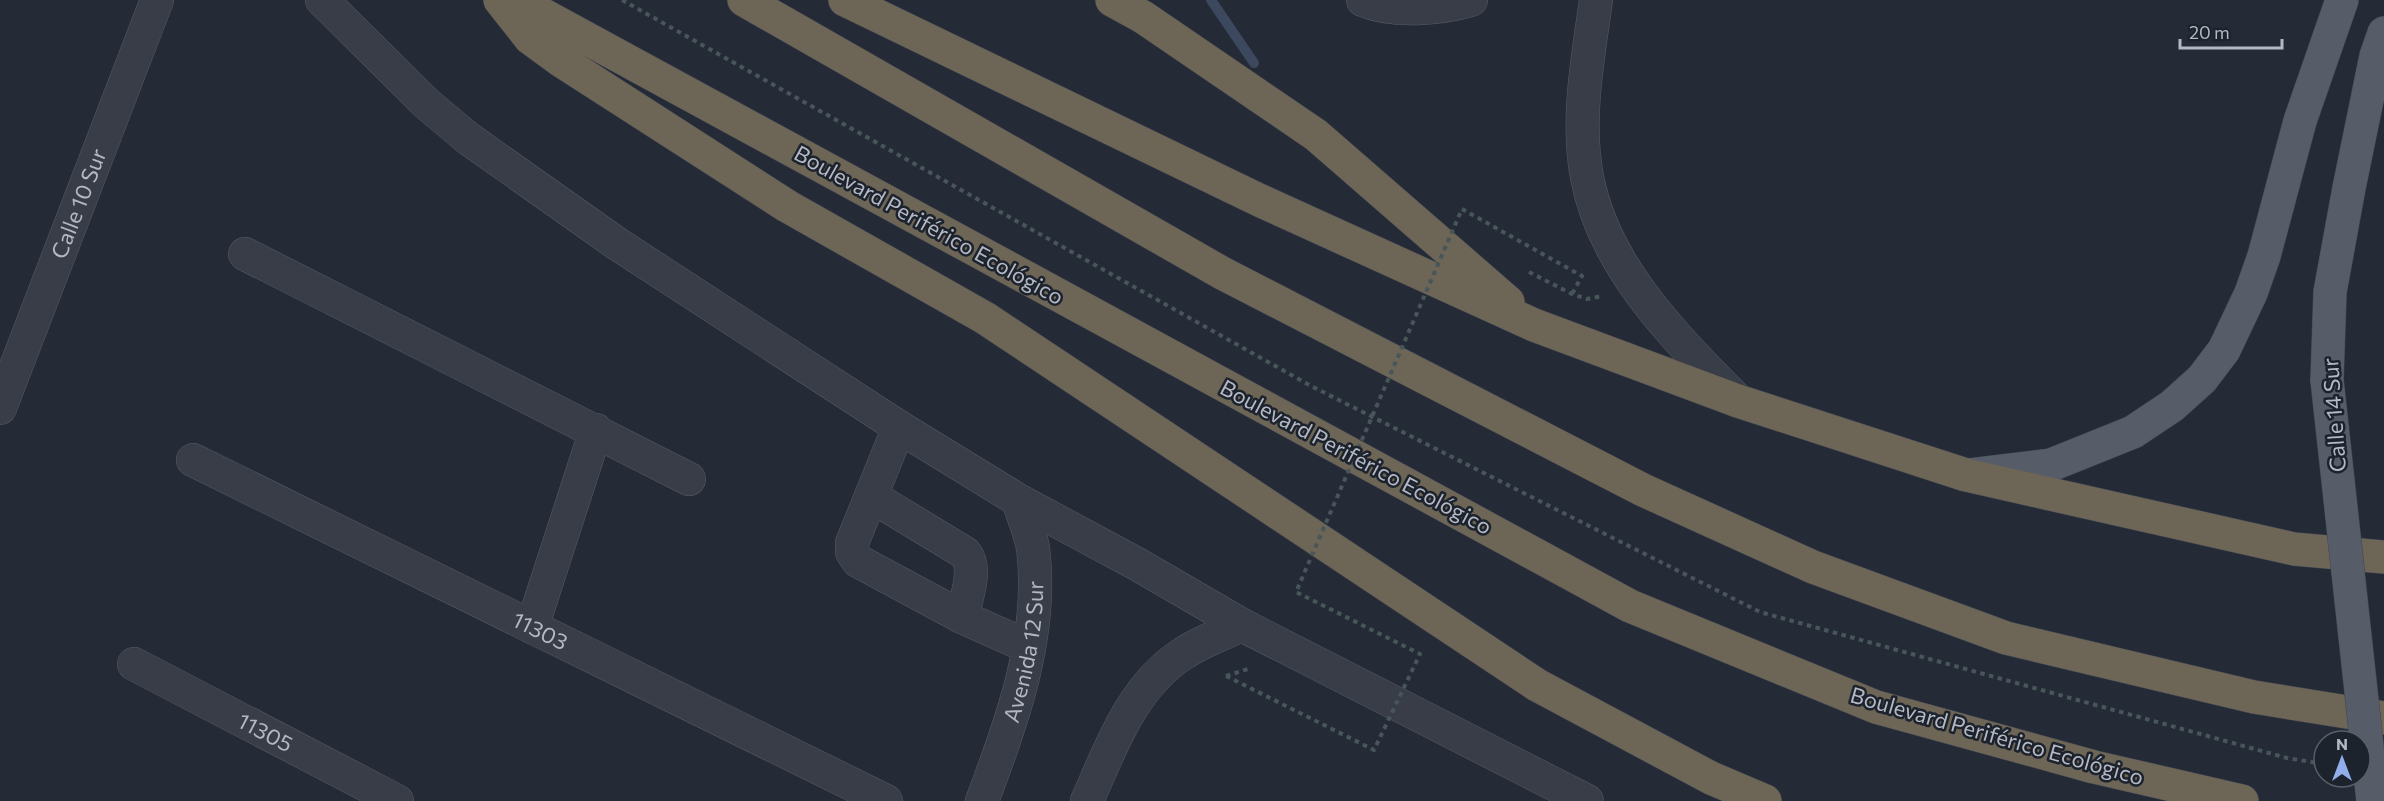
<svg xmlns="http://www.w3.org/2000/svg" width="2384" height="801" font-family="Commissioner,sans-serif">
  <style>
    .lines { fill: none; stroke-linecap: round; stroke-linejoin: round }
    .stream { stroke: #3c485e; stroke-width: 10 }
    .minor-casing { stroke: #565b66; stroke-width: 34 }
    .major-casing { stroke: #414751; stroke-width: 34 }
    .highway-casing { stroke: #434853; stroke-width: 34 }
    .path { stroke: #48565a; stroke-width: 4; stroke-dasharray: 4.5 4.5; stroke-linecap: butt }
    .minor { stroke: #383d48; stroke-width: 33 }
    .major { stroke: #565c68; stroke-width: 33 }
    .highway { stroke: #6d6556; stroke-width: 33 }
    .major-bridge-casing { stroke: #414751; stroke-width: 34; stroke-linecap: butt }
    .path-bridge { stroke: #48565a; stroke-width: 4; stroke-dasharray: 4.5 4.5; stroke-linecap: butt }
    .major-bridge { stroke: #565c68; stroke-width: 33 }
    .labels { text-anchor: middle; stroke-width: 5; stroke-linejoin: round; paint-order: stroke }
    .street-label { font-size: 22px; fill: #b3b8c4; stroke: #1d232d }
  </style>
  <rect width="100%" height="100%" fill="#242b37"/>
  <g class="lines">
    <polyline class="stream" points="1211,0 1254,63"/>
    <g class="minor-casing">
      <g id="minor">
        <polyline points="322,0 427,104 469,139 616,243 899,427 1018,500 1137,564 1242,625 1587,801"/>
        <path d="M1363,0C1394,13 1440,9 1471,0"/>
        <path d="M1596,0C1588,58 1576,119 1587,177C1604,268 1676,338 1738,401"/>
        <polyline points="245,254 689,479"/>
        <path id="s1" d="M0,408L157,0"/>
        <polyline points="899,427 852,543 852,552 858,561 962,617 1029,647"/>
        <path id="s2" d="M193,460L886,801"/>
        <path d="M871,496L965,553C978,569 966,598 962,617"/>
        <polyline points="532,627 596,430"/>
        <path id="s3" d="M134,664L397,801"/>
        <path id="s4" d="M982,801C1012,722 1044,634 1033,548C1030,532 1023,516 1018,500"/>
        <path d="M1087,801C1111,747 1132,686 1184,653C1202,641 1223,634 1242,625"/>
      </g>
    </g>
    <g class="major-casing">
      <g id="major">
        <polyline points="2327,380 2330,292 2349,188 2376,56 2384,33"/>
        <polyline points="1969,475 2051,465 2133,432 2172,406 2202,379 2224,350 2251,293 2264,256 2300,121 2342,0"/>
      </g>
    </g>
    <g class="highway-casing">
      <g id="highway">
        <polyline points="500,0 530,38 560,60 787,206 985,318 1537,685 1711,778 1765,801"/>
        <polyline points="516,0 1630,606 1876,707 2094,767 2242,801"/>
        <polyline points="744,0 1222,273 1643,490 1813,567 2006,638 2254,697 2384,718"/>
        <polyline points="845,0 1259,200 1534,325 1738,401 1966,475 2294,549 2384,557"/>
        <polyline points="1112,0 1143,17 1316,135 1508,302"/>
      </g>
    </g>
    <g class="path">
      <polyline points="622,0 1311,386 1760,612 2287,758 2324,764"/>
      <polyline points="1529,272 1572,294 1587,299 1602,296"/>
      <polyline points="1226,676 1251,668"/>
    </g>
    <use href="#minor" class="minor"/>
    <use href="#major" class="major"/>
    <use href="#highway" class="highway"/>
    <g class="major-bridge-casing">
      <polyline id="major-bridge" points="2327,380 2373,801"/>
    </g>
    <polyline class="path-bridge" points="1226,676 1374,750 1420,654 1296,592 1462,209 1582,276 1572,294"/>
    <use href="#major-bridge" class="major-bridge"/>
  </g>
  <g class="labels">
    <g class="street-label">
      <text dy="8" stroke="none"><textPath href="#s1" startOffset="219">Calle 10 Sur</textPath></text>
      <text transform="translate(929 225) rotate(29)" y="8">Boulevard Periférico Ecológico</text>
      <text transform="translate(2334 415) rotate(-94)" y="8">Calle 14 Sur</text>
      <text transform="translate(1356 457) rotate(28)" y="8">Boulevard Periférico Ecológico</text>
      <text dy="8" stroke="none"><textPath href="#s2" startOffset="387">11303</textPath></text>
      <text dy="8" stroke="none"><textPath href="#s4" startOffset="156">Avenida 12 Sur</textPath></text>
      <text dy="8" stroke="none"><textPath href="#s3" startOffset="148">11305</textPath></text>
      <text transform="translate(1997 736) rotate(16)" y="8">Boulevard Periférico Ecológico</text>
    </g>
  </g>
  <g transform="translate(2342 759)"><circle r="28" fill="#1d232d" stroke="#595f69" stroke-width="1.5"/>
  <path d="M0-4.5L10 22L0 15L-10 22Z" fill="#91aeea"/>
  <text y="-9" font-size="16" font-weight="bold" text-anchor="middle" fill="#b3b8c4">N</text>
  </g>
  <path d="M2180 39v9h102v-9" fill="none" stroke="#b3b8c4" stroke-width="3"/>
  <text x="2189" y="39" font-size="18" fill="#b3b8c4" stroke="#1d232d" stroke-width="4.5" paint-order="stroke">20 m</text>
</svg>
